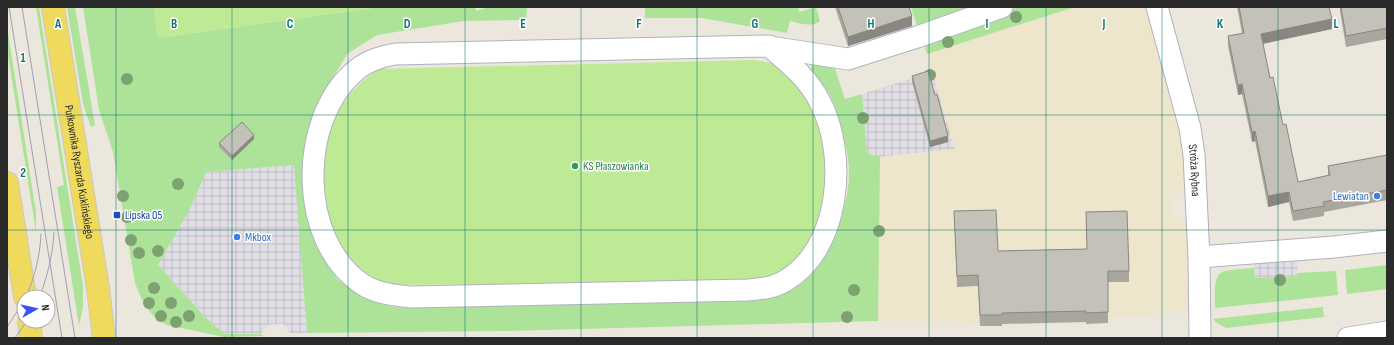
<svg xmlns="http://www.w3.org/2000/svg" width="1394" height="345" font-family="'Sofia Sans Condensed',sans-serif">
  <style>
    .industrial { fill: url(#industrial-grid) }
    .education { fill: #eee6cc }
    .grass { fill: #ace399 }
    .pitch { fill: #bfea95 }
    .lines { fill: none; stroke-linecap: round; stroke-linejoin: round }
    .minor-casing { stroke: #b0b2be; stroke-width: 23 }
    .major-casing { stroke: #c8c8c8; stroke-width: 24 }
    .minor { stroke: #fff; stroke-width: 21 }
    .major { stroke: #f0da5e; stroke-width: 22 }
    .tram { stroke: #9fa1b5; stroke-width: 1 }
    .tree { fill: #7ea172 }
    .wall { fill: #a9a69e }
    .shaded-wall { fill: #898781 }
    .building { fill: #c4c1b8; stroke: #898781 }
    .grid { fill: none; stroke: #0f766e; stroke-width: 1; stroke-opacity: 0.55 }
    .leisure-dot { fill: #2e9e5b; stroke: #fff; stroke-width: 1.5 }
    .shop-dot { fill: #3f7fe0; stroke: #fff; stroke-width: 1.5 }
    .transit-dot { fill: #1a4fb4; stroke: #fff; stroke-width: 1.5 }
    .labels { text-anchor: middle; stroke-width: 3; stroke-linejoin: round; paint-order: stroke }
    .leisure-label { font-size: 12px; fill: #27864d; stroke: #fff; text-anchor: start }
    .street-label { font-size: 12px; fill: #2a2a2a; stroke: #fff }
    .shop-label { font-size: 12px; fill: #366cbe; stroke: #fff; text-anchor: end }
    .transit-label { font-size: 12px; fill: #164399; stroke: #fff; text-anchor: start }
    .grid-label { font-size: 13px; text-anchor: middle; font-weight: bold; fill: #0f766e; stroke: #fff; stroke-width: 3; stroke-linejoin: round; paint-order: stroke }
  </style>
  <defs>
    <pattern id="industrial-grid" width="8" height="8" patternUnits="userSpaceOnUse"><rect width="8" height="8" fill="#e0dde5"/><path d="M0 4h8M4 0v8" fill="none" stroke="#c0bec5"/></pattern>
  </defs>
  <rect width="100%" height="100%" fill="#ece7dd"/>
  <g class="industrial">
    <polygon points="932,72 955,149 880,157 867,153 862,94"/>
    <polygon points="295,165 307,333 290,333 283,324 268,325 261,334 225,334 206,318 158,265 190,209 206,172"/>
    <polygon points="1297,258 1298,276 1255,278 1254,261"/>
  </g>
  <polygon class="education" points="1075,7 1146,7 1182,133 1186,180 1184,185 1180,193 1172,197 1173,215 1180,217 1185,222 1187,227 1189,312 1108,318 1108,323 1086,324 1002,324 980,326 956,321 878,321 880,157 955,149 927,54"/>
  <g class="grass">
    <polygon points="36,7 39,7 83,286 83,307 79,326 57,187 64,185"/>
    <polygon points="67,7 75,7 95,125 91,127 83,104"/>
    <path d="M83,7H154L158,38L380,7H474L477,11L488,7H642L527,8L526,20L464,21L377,35L347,54L320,100L313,116L307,133L304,152L302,187L309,223L321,254L337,279L361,296L374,302L389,306L403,308L754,301C802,296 824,268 839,225C844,209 849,192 849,174C849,156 844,138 839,120C837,111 833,101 828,92C824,85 814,76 812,70C811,67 811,63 811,61L834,66L845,99L862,94L867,153L880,157L878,321L508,331L307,333L294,165L206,172L190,209L158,265L206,318L225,334H261L264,336L224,337L167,325C148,316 142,301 135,283L113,152L99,110Z"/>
    <path d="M645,7H798L799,12L816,7L820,21C812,28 799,23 790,21L787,33L702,18H645Z"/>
    <polygon points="911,7 984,7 918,29"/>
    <polygon points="1019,7 1075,7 927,54 924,44 927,40"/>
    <polygon points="7,26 33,193 36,211 36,232 7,49"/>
    <polygon points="1387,265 1387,289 1347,294 1345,270"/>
    <path d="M1254,268L1255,278L1297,276V273L1336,271L1338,295L1215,308C1214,268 1215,271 1254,268Z"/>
    <polygon points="1323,307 1324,317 1226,328 1217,323 1213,319"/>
  </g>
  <g class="pitch">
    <polygon points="154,7 380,7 158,38"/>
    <polygon points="755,60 771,63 784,71 797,81 814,108 828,157 825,208 804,253 781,274 753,282 382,285 362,271 351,259 341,246 327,217 321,181 328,136 333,122 341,107 351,93 363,81 378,69"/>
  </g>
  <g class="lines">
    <g class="minor-casing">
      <g id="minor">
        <path id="s1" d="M1157,7L1190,128L1194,155L1199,257L1200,338"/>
        <path d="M769,46C789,63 808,78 820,102C848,155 841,250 783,282C772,288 760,289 748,290L411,297C395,295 377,294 362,284C298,241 298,121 354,72C366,61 380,57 395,54Z"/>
        <polyline points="770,47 848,59 917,37 1002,7"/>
        <polyline points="1199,257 1334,247 1387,241"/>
        <polyline points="1348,338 1387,332"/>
      </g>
    </g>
    <g class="major-casing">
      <g id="major">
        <path id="s2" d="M53,7L98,288L104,338"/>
        <polyline points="7,183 25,297"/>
        <polyline points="29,321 31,338"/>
      </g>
    </g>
    <use href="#minor" class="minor"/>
    <use href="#major" class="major"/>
    <g class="tram">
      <polyline points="9,7 62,338"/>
      <polyline points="22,7 75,338"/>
      <path d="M26,297C35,276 40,256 41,234"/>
      <path d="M40,297C47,276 53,255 54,232"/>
      <polyline points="7,327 24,301"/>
      <polyline points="15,338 27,321"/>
    </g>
  </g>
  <g class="tree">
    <circle cx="1016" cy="17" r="6"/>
    <circle cx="948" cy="42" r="6"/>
    <circle cx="930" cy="75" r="6"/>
    <circle cx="127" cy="79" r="6"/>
    <circle cx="863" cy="118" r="6"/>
    <circle cx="178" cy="184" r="6"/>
    <circle cx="123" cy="196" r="6"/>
    <circle cx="127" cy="217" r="6"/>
    <circle cx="879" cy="231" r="6"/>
    <circle cx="131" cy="240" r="6"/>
    <circle cx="158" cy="251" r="6"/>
    <circle cx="139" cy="253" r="6"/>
    <circle cx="1280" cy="280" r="6"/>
    <circle cx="154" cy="288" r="6"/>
    <circle cx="854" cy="290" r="6"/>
    <circle cx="149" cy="303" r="6"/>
    <circle cx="171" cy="303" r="6"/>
    <circle cx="161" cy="316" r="6"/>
    <circle cx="189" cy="316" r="6"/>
    <circle cx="847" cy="317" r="6"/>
    <circle cx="176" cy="322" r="6"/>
  </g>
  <g class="wall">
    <polygon points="835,7 909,7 912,26 848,46"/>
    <polygon points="1237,7 1329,7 1332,29 1263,44 1270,78 1283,125 1298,182 1328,175 1328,166 1387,155 1387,200 1324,212 1324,216 1293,221 1289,202 1268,207 1255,141 1252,142 1242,94 1238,95 1228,46 1228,36 1242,33"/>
    <polygon points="1340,7 1387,7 1387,39 1346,47 1340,11"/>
    <polygon points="912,76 948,142 930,147 912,82"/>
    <polygon points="254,139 232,160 219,147 219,143"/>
    <polygon points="954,211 998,251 1087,249 1086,212 1129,271 1129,282 1108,282 1108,323 1086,324 1086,322 1002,324 1002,326 980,326 978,286 957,287"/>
  </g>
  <g class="shaded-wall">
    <polygon points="912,16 912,26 848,46 848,37"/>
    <polygon points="1332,19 1332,29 1261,44 1261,34"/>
    <polygon points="1242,84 1242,94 1238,95 1238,85"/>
    <polygon points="1255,131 1255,141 1252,142 1252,132"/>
    <polygon points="254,135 254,139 232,160 232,156"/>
    <polygon points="948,136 948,142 930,147 930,141"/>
    <polygon points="1289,192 1289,202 1268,207 1268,196"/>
  </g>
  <g class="building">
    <polygon points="838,7 909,7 912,16 848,37"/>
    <polygon points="1239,7 1329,7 1332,19 1261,34 1270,78 1273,77 1283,125 1286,124 1298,182 1330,175 1328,166 1387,155 1387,190 1323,202 1324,206 1293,211 1289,192 1268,196 1255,131 1252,132 1242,84 1238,85 1228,36 1244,33"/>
    <polygon points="1341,7 1387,7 1387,28 1346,36"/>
    <polygon points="928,71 935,95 937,94 948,136 930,141 912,76"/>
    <polygon points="242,122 254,135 232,156 219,143"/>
    <polygon points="996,210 998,251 1087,249 1086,212 1127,211 1129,271 1108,271 1108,312 1086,313 1086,311 1002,313 1002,315 980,315 978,275 957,276 954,211"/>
  </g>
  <path class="grid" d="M116,7V338M232,7V338M348,7V338M465,7V338M581,7V338M697,7V338M813,7V338M929,7V338M1046,7V338M1162,7V338M1278,7V338M7,115H1387M7,230H1387"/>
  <circle class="leisure-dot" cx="575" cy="166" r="4"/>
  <g class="shop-dot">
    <circle cx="1377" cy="196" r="4"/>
    <circle cx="237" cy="237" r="4"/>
  </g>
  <rect class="transit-dot" x="113" y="211" width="8" height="8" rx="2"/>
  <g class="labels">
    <g class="leisure-label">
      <text x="583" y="170">KS Płaszowianka</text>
    </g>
    <g class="street-label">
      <text dy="4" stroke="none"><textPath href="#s1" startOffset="168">Stróża Rybna</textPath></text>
      <text dy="4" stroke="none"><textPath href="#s2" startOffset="167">Pułkownika Ryszarda Kuklińskiego</textPath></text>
    </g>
    <g class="shop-label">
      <text x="1369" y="200">Lewiatan</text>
      <text x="245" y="241" text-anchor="start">Mkbox</text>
    </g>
    <g class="transit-label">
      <text x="125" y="219">Lipska 05</text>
    </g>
  </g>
  <g class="grid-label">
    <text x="58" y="28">A</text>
    <text x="174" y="28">B</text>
    <text x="290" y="28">C</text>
    <text x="407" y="28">D</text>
    <text x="523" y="28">E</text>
    <text x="639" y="28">F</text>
    <text x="755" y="28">G</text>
    <text x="871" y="28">H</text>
    <text x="987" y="28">I</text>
    <text x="1104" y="28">J</text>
    <text x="1220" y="28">K</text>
    <text x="1336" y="28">L</text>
    <text x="23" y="62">1</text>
    <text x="23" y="177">2</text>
  </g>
  <rect width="1394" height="345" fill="none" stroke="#2a2a2a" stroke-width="16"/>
  <g transform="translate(36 309) rotate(82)"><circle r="19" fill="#ffffff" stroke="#aaaaaa"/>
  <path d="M0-3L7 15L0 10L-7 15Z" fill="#3d51f9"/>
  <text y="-6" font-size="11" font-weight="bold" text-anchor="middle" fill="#2a2a2a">N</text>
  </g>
</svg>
